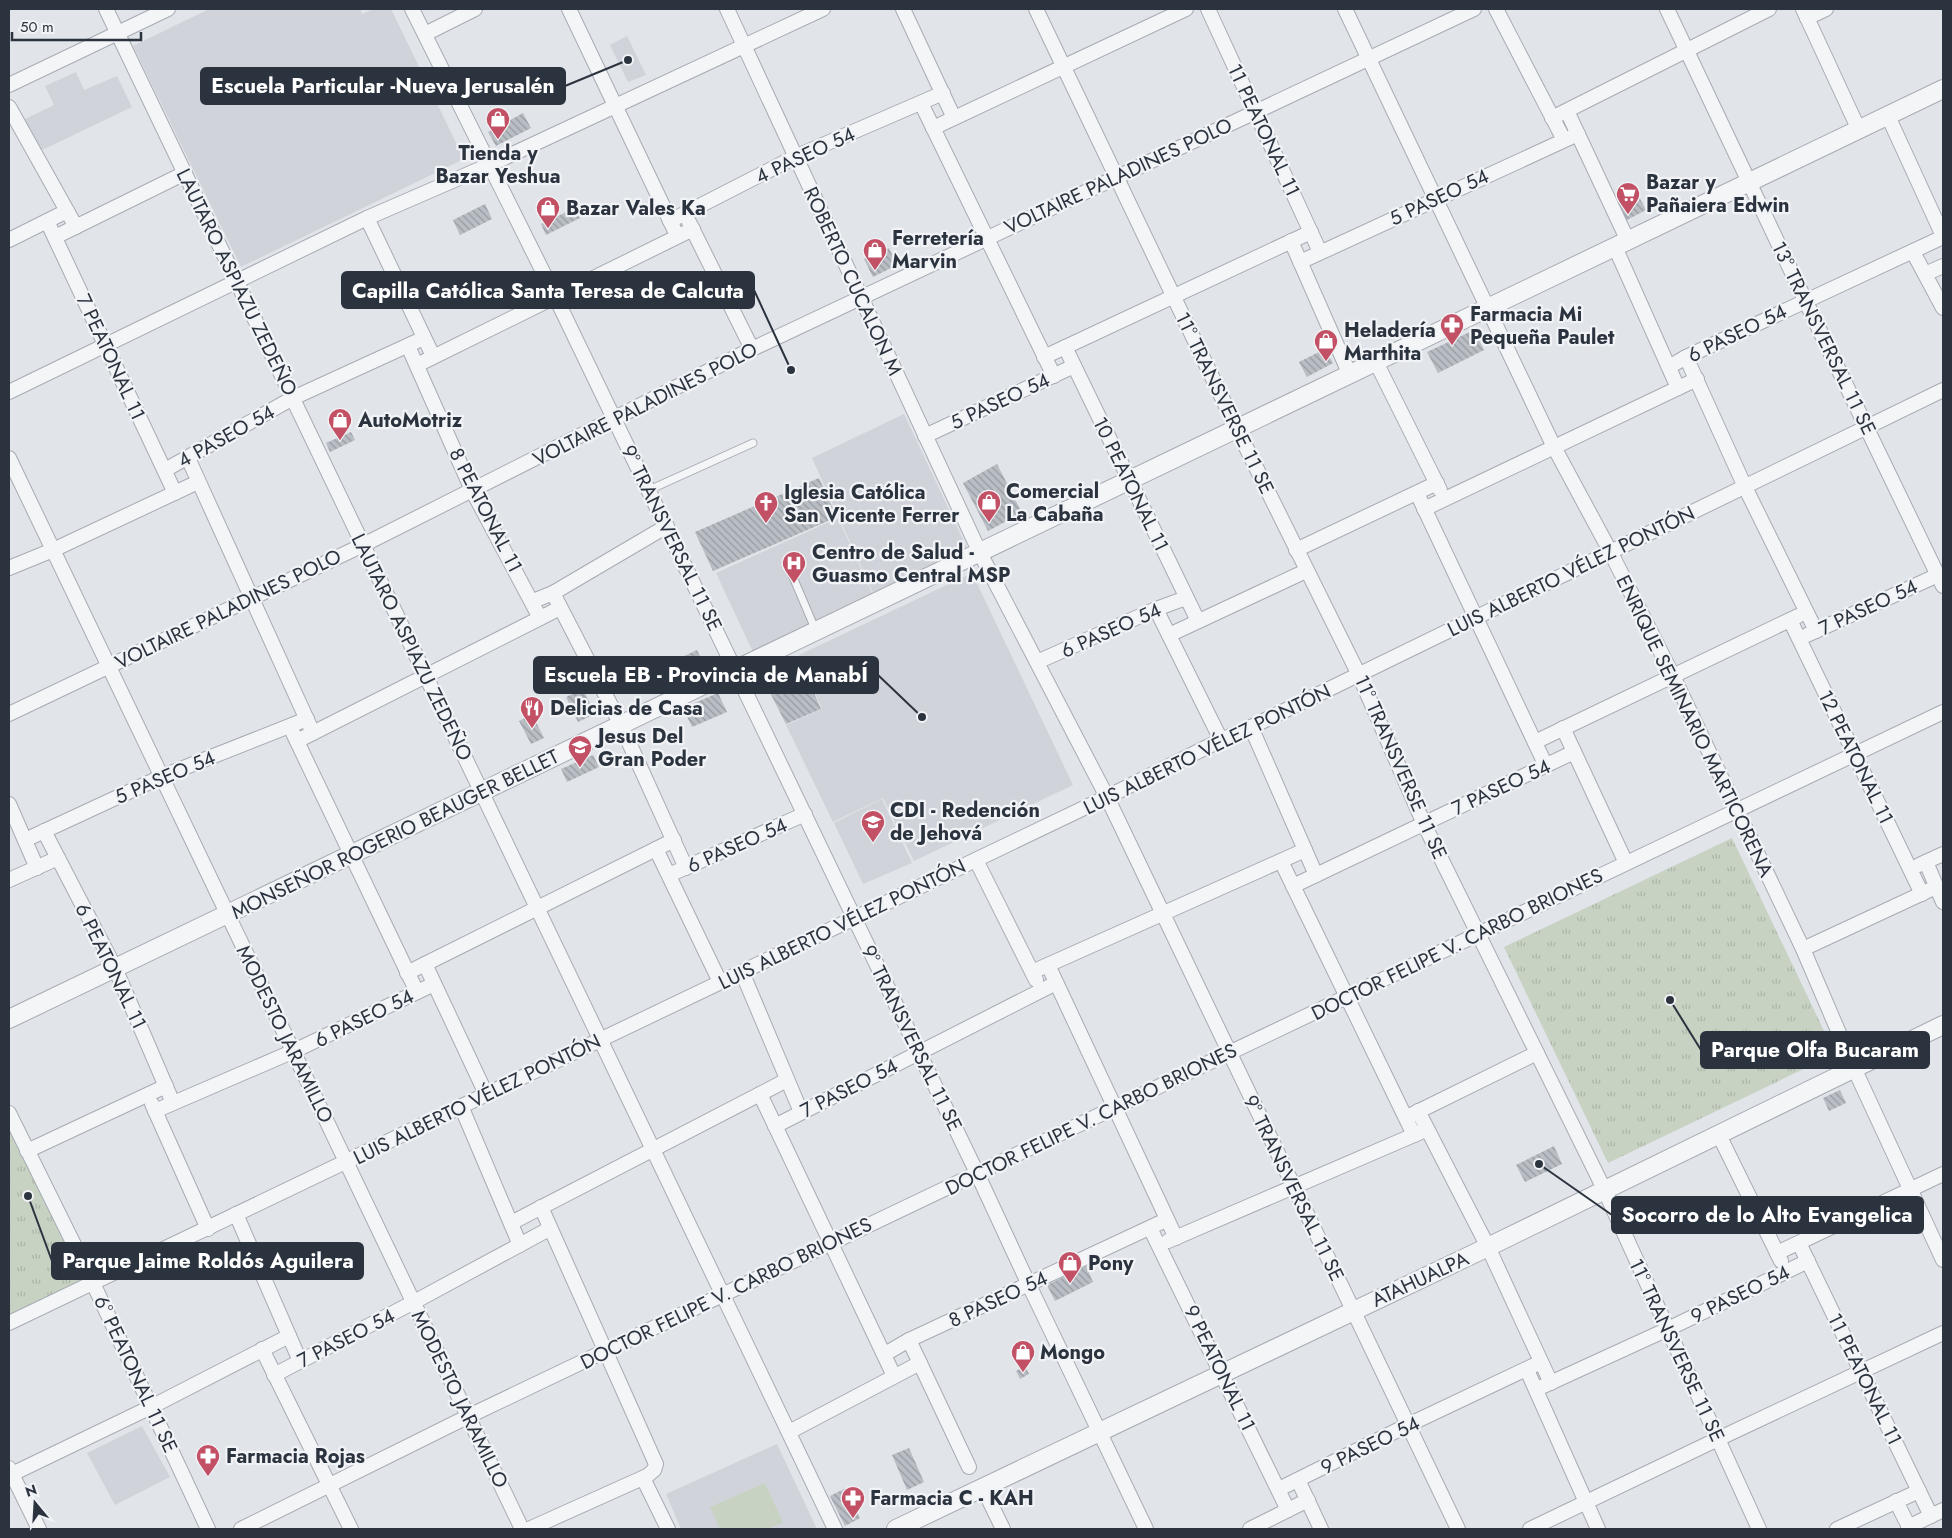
<svg xmlns="http://www.w3.org/2000/svg" width="1952" height="1538" font-family="Jost,sans-serif">
  <style>
    .built { fill: #d0d4da }
    .green { fill: #c7d2c3 }
    .park { fill: url(#park-tufts) }
    .building { fill: url(#building-back-hatch) }
    .lines { fill: none; stroke-linecap: round; stroke-linejoin: round }
    .service-casing { stroke: #a7abb3; stroke-width: 9 }
    .minor-casing { stroke: #a7abb3; stroke-width: 16 }
    .tertiary-casing { stroke: #a7abb3; stroke-width: 20 }
    .service { stroke: #f4f5f7; stroke-width: 7 }
    .minor { stroke: #f4f5f7; stroke-width: 14 }
    .tertiary { stroke: #f4f5f7; stroke-width: 18 }
    .labels { text-anchor: middle; stroke-width: 4.5; stroke-linejoin: round; paint-order: stroke }
    .street-label { font-size: 20px; fill: #2b333f; stroke: #f1f3f6 }
    .poi-label { font-size: 20px; font-weight: bold; fill: #2b333f; stroke: #f1f3f6; text-anchor: start }
    .leader { fill: none; stroke: #2b333f; stroke-width: 2 }
    .callout-dot { fill: #2b333f; stroke: #f1f3f6; stroke-width: 2 }
    .callout { fill: #2b333f; stroke: #2b333f; stroke-width: 2 }
    .callout-label { font-size: 21px; text-anchor: middle; font-weight: bold; fill: #fff }
  </style>
  <defs>
    <pattern id="park-tufts" width="24" height="20" patternUnits="userSpaceOnUse" patternTransform="scale(1.25)"><rect width="24" height="20" fill="#c7d2c3"/><path d="M3 7l-1-3M5 7V3M7 7l1-3M15 17l-1-3M17 17v-4M19 17l1-3" fill="none" stroke="#abb5a9"/></pattern>
    <pattern id="building-back-hatch" width="6" height="6" patternUnits="userSpaceOnUse" patternTransform="scale(1.25)"><rect width="6" height="6" fill="#b9bec5"/><path d="M-1 5l2 2M0 0l6 6M5-1l2 2" fill="none" stroke="#979ba1"/></pattern>
  </defs>
  <rect width="100%" height="100%" fill="#e1e4e9"/>
  <g class="built">
    <polygon points="209,9 360,9 362,14 374,9 391,9 464,159 241,267 133,46"/>
    <polygon points="627,36 646,75 628,82 610,45"/>
    <polygon points="76,72 84,90 117,76 132,107 38,152 23,120 54,105 45,86"/>
    <polygon points="904,414 967,548 874,595 812,458"/>
    <polygon points="838,518 873,595 753,652 716,573"/>
    <polygon points="972,573 1073,785 914,861 883,798 833,822 786,725 822,709 799,655"/>
    <polygon points="882,799 912,863 863,884 834,823"/>
    <polygon points="142,1426 170,1477 115,1505 87,1453"/>
    <polygon points="777,1444 817,1529 681,1529 666,1494"/>
  </g>
  <polygon class="green" points="765,1483 783,1523 767,1529 720,1529 710,1507"/>
  <g class="park">
    <polygon points="1732,838 1835,1054 1608,1163 1504,947"/>
    <polygon points="9,1117 87,1278 9,1316"/>
  </g>
  <g class="building">
    <polygon points="523,113 531,128 496,146 488,132"/>
    <polygon points="1637,193 1646,210 1625,221 1617,204"/>
    <polygon points="485,204 492,219 460,235 453,220"/>
    <polygon points="575,208 580,218 546,235 541,224"/>
    <polygon points="889,248 897,265 873,277 864,259"/>
    <polygon points="1474,330 1484,350 1438,373 1427,352"/>
    <polygon points="1325,349 1333,363 1307,377 1299,362"/>
    <polygon points="351,432 355,440 330,452 326,443"/>
    <polygon points="997,464 1022,513 988,531 963,483"/>
    <polygon points="819,478 837,517 713,571 695,532"/>
    <polygon points="697,650 706,669 679,682 670,663"/>
    <polygon points="798,656 821,709 786,724 763,679"/>
    <polygon points="583,689 595,714 578,722 566,697"/>
    <polygon points="718,693 727,712 692,727 683,708"/>
    <polygon points="532,714 544,738 531,744 519,721"/>
    <polygon points="593,755 599,767 567,782 561,769"/>
    <polygon points="1840,1090 1846,1103 1829,1111 1823,1098"/>
    <polygon points="1554,1146 1562,1164 1525,1182 1516,1165"/>
    <polygon points="1086,1266 1093,1282 1055,1301 1047,1285"/>
    <polygon points="1025,1366 1029,1374 1020,1379 1016,1371"/>
    <polygon points="909,1448 924,1482 907,1490 892,1455"/>
    <polygon points="846,1488 860,1518 845,1526 830,1496"/>
  </g>
  <g class="lines">
    <g class="service-casing">
      <g id="service">
        <polyline points="649,490 753,443"/>
        <polyline points="790,570 816,631"/>
      </g>
    </g>
    <g class="minor-casing">
      <g id="minor">
        <polyline points="106,9 835,1529"/>
        <polyline points="412,9 555,296 977,1173 1029,1285 1146,1529"/>
        <polyline points="569,9 674,229"/>
        <polyline points="727,9 980,553 1107,797 1458,1529"/>
        <polyline points="903,9 954,118"/>
        <polyline points="1036,9 1237,429 1359,675 1424,824 1604,1189 1759,1529"/>
        <polyline points="1208,9 1320,252"/>
        <polyline points="1345,9 1554,447 1610,551 1673,676 1803,949 1854,1068 1943,1260"/>
        <polyline points="1496,9 1564,140"/>
        <polyline points="1667,9 1805,300 1943,586"/>
        <polyline points="1803,9 1859,130"/>
        <polyline points="1807,18 1826,9"/>
        <polyline points="425,34 475,9"/>
        <polyline points="9,85 168,9"/>
        <polyline points="921,103 1054,376"/>
        <polyline points="9,107 76,227"/>
        <polyline points="1567,111 1628,241"/>
        <polyline points="1888,116 1943,236"/>
        <polyline points="1552,118 1769,9"/>
        <polyline points="933,128 1186,9"/>
        <polyline points="367,218 433,356"/>
        <polyline points="47,221 175,493"/>
        <polyline points="670,221 795,157 943,93"/>
        <polyline points="689,222 752,349"/>
        <polyline points="55,237 185,173"/>
        <polyline points="9,240 67,211"/>
        <polyline points="1291,241 1350,375"/>
        <polyline points="1615,247 1678,388"/>
        <polyline points="1913,252 1943,308"/>
        <polyline points="1300,262 1578,134"/>
        <polyline points="1925,274 1943,266"/>
        <polyline points="408,346 472,490 540,618"/>
        <polyline points="1065,347 1198,621"/>
        <polyline points="1044,357 1311,232"/>
        <polyline points="1686,357 1745,487 1816,631"/>
        <polyline points="1376,362 1440,490"/>
        <polyline points="417,365 693,229"/>
        <polyline points="1669,367 1686,357 1943,237"/>
        <polyline points="9,392 367,218 489,165 823,9"/>
        <polyline points="925,436 1074,366"/>
        <polyline points="9,458 522,1529"/>
        <polyline points="188,458 313,733"/>
        <polyline points="165,470 293,398 424,338"/>
        <polyline points="1417,493 1546,766"/>
        <polyline points="1424,509 1697,379"/>
        <polyline points="1296,550 1437,483"/>
        <polyline points="9,568 53,550 198,482"/>
        <polyline points="553,593 621,725 686,868"/>
        <polyline points="533,601 553,593 667,526"/>
        <polyline points="1156,609 1221,740"/>
        <polyline points="1790,620 1922,894"/>
        <polyline points="1169,635 1306,571"/>
        <polyline points="1807,635 1938,575"/>
        <polyline points="1037,662 1156,609 1186,598"/>
        <polyline points="9,714 363,545 752,349 1474,9"/>
        <polyline points="1251,727 1316,875"/>
        <polyline points="1563,728 1626,863"/>
        <polyline points="293,733 417,992"/>
        <polyline points="297,741 560,608"/>
        <polyline points="1535,742 1798,616"/>
        <polyline points="9,804 37,868"/>
        <polyline points="44,831 115,968 173,1103"/>
        <polyline points="25,840 163,776 307,719"/>
        <polyline points="656,849 720,982"/>
        <polyline points="976,860 1036,980"/>
        <polyline points="1281,861 1414,1135"/>
        <polyline points="1926,862 1943,902"/>
        <polyline points="1919,865 1943,854"/>
        <polyline points="669,875 805,814"/>
        <polyline points="9,880 58,858"/>
        <polyline points="1293,886 1574,752"/>
        <polyline points="1803,949 1936,887"/>
        <polyline points="425,964 486,1094"/>
        <polyline points="1048,965 1176,1238"/>
        <polyline points="742,972 801,1112"/>
        <polyline points="1032,972 1305,850"/>
        <polyline points="407,973 674,840"/>
        <polyline points="760,1094 894,1376"/>
        <polyline points="152,1104 208,1229"/>
        <polyline points="461,1106 520,1245"/>
        <polyline points="155,1111 294,1051 434,984"/>
        <polyline points="1418,1111 1488,1247 1551,1383"/>
        <polyline points="9,1113 93,1283 208,1529"/>
        <polyline points="1411,1115 1537,1053"/>
        <polyline points="775,1126 1056,983"/>
        <polyline points="1718,1133 1781,1261"/>
        <polyline points="27,1151 166,1086"/>
        <polyline points="236,1214 300,1361"/>
        <polyline points="511,1223 787,1080"/>
        <polyline points="1150,1228 1288,1510"/>
        <polyline points="1168,1241 1421,1132"/>
        <polyline points="1799,1243 1931,1516"/>
        <polyline points="1777,1253 1943,1174"/>
        <polyline points="9,1323 1107,797 1221,740 1251,727 1943,390"/>
        <polyline points="909,1340 969,1467"/>
        <polyline points="262,1349 351,1529"/>
        <polyline points="885,1354 909,1340 1166,1220"/>
        <polyline points="1527,1370 1598,1529"/>
        <polyline points="274,1375 414,1302 549,1229"/>
        <polyline points="1537,1389 1668,1329 1808,1261"/>
        <polyline points="789,1432 920,1363"/>
        <polyline points="9,1468 39,1529"/>
        <polyline points="12,1474 151,1407 289,1336"/>
        <polyline points="643,1478 668,1529"/>
        <polyline points="1298,1480 1321,1529"/>
        <polyline points="1279,1489 1408,1425 1541,1362"/>
        <polyline points="987,1496 1003,1529"/>
        <polyline points="1896,1501 1910,1529"/>
        <polyline points="1908,1527 1943,1510"/>
        <polyline points="241,1529 469,1416 1943,712"/>
        <polyline points="529,1529 647,1476 654,1470 656,1464 541,1207"/>
        <polyline points="1250,1529 1308,1500"/>
        <polyline points="1530,1529 1718,1439 1943,1333"/>
        <polyline points="1837,1529 1919,1491"/>
      </g>
    </g>
    <g class="tertiary-casing">
      <g id="tertiary">
        <polyline points="9,1019 1943,89"/>
        <polyline points="896,1529 1488,1247 1943,1025"/>
      </g>
    </g>
    <use href="#service" class="service"/>
    <use href="#minor" class="minor"/>
    <use href="#tertiary" class="tertiary"/>
  </g>
  <defs>
    <g id="shop-pin" transform="scale(1.25)"><path d="M0 17L-7.5 6A9.5 9.5 0 1 1 7.5 6Z" fill="#c35166" stroke="#f1f3f6"/><path d="M-5-2.5h2.3a2.7 3.5 0 0 1 5.4 0H5L5.5 6h-11ZM-1.5-2.5h3a1.5 2.3 0 0 0-3 0Z" fill="#fff"/></g>
    <g id="supermarket-pin" transform="scale(1.25)"><path d="M0 17L-7.5 6A9.5 9.5 0 1 1 7.5 6Z" fill="#c35166" stroke="#f1f3f6"/><path d="M-6-5.5h2.5l.6 2H6L4.5 2H-2.5L-4.4-4H-6ZM-1.5 3.2a1.3 1.3 0 1 0 .1 0ZM3 3.2a1.3 1.3 0 1 0 .1 0Z" fill="#fff"/></g>
    <g id="pharmacy-pin" transform="scale(1.25)"><path d="M0 17L-7.5 6A9.5 9.5 0 1 1 7.5 6Z" fill="#c35166" stroke="#f1f3f6"/><path d="M-2-6h4v4h4v4h-4v4h-4v-4h-4v-4h4Z" fill="#fff"/></g>
    <g id="church-pin" transform="scale(1.25)"><path d="M0 17L-7.5 6A9.5 9.5 0 1 1 7.5 6Z" fill="#c35166" stroke="#f1f3f6"/><path d="M-1.2-6h2.4v3.5h3.3v2.4h-3.3V6h-2.4V-.1h-3.3v-2.4h3.3Z" fill="#fff"/></g>
    <g id="hospital-pin" transform="scale(1.25)"><path d="M0 17L-7.5 6A9.5 9.5 0 1 1 7.5 6Z" fill="#c35166" stroke="#f1f3f6"/><path d="M-5-5h3v3.5h4V-5h3V5h-3V1.5h-4V5h-3Z" fill="#fff"/></g>
    <g id="restaurant-pin" transform="scale(1.25)"><path d="M0 17L-7.5 6A9.5 9.5 0 1 1 7.5 6Z" fill="#c35166" stroke="#f1f3f6"/><path d="M-5-6h1v4h1v-4h1v4h1v-4h1v5L-1.5 .5V6h-2V.5L-5-1ZM5-6V6H3V1.5H1.5Q1.5-4 5-6Z" fill="#fff"/></g>
    <g id="school-pin" transform="scale(1.25)"><path d="M0 17L-7.5 6A9.5 9.5 0 1 1 7.5 6Z" fill="#c35166" stroke="#f1f3f6"/><path d="M0-5L7-2L0 1L-7-2ZM-4 1L0 2.5L4 1V4Q0 6-4 4Z" fill="#fff"/></g>
  </defs>
  <g fill-rule="evenodd">
    <use href="#shop-pin" x="498" y="119"/>
    <use href="#supermarket-pin" x="1628" y="194"/>
    <use href="#shop-pin" x="548" y="208"/>
    <use href="#shop-pin" x="875" y="250"/>
    <use href="#pharmacy-pin" x="1452" y="325"/>
    <use href="#shop-pin" x="1326" y="341"/>
    <use href="#shop-pin" x="340" y="420"/>
    <use href="#shop-pin" x="989" y="502"/>
    <use href="#church-pin" x="766" y="503"/>
    <use href="#hospital-pin" x="794" y="563"/>
    <use href="#restaurant-pin" x="532" y="708"/>
    <use href="#school-pin" x="580" y="747"/>
    <use href="#school-pin" x="873" y="822"/>
    <use href="#shop-pin" x="1070" y="1263"/>
    <use href="#shop-pin" x="1023" y="1352"/>
    <use href="#pharmacy-pin" x="208" y="1456"/>
    <use href="#pharmacy-pin" x="853" y="1498"/>
  </g>
  <g class="labels">
    <g class="street-label">
      <text transform="translate(1264 130) rotate(65)" y="7">11 PEATONAL 11</text>
      <text transform="translate(805 155) rotate(-25)" y="7">4 PASEO 54</text>
      <text transform="translate(1118 176) rotate(-25)" y="7">VOLTAIRE PALADINES POLO</text>
      <text transform="translate(1439 197) rotate(-25)" y="7">5 PASEO 54</text>
      <text transform="translate(853 281) rotate(65)" y="7">ROBERTO CUCALON M</text>
      <text transform="translate(237 282) rotate(64)" y="7">LAUTARO ASPIAZU ZEDEÑO</text>
      <text transform="translate(1737 333) rotate(-26)" y="7">6 PASEO 54</text>
      <text transform="translate(1824 338) rotate(64)" y="7">13° TRANSVERSAL 11 SE</text>
      <text transform="translate(111 357) rotate(65)" y="7">7 PEATONAL 11</text>
      <text transform="translate(1000 401) rotate(-25)" y="7">5 PASEO 54</text>
      <text transform="translate(1225 403) rotate(64)" y="7">11° TRANSVERSE 11 SE</text>
      <text transform="translate(645 404) rotate(-27)" y="7">VOLTAIRE PALADINES POLO</text>
      <text transform="translate(226 436) rotate(-29)" y="7">4 PASEO 54</text>
      <text transform="translate(1131 484) rotate(64)" y="7">10 PEATONAL 11</text>
      <text transform="translate(486 510) rotate(63)" y="7">8 PEATONAL 11</text>
      <text transform="translate(672 538) rotate(64)" y="7">9° TRANSVERSAL 11 SE</text>
      <text transform="translate(1571 571) rotate(-26)" y="7">LUIS ALBERTO VÉLEZ PONTÓN</text>
      <text transform="translate(1868 607) rotate(-25)" y="7">7 PASEO 54</text>
      <text transform="translate(228 609) rotate(-26)" y="7">VOLTAIRE PALADINES POLO</text>
      <text transform="translate(1111 630) rotate(-24)" y="7">6 PASEO 54</text>
      <text transform="translate(412 647) rotate(64)" y="7">LAUTARO ASPIAZU ZEDEÑO</text>
      <text transform="translate(1695 726) rotate(64)" y="7">ENRIQUE SEMINARIO MARTICORENA</text>
      <text transform="translate(1207 749) rotate(-26)" y="7">LUIS ALBERTO VÉLEZ PONTÓN</text>
      <text transform="translate(1856 757) rotate(64)" y="7">12 PEATONAL 11</text>
      <text transform="translate(1401 767) rotate(66)" y="7">11° TRANSVERSE 11 SE</text>
      <text transform="translate(165 777) rotate(-23)" y="7">5 PASEO 54</text>
      <text transform="translate(1501 787) rotate(-25)" y="7">7 PASEO 54</text>
      <text transform="translate(395 834) rotate(-26)" y="7">MONSEÑOR ROGERIO BEAUGER BELLET</text>
      <text transform="translate(737 845) rotate(-24)" y="7">6 PASEO 54</text>
      <text transform="translate(842 924) rotate(-26)" y="7">LUIS ALBERTO VÉLEZ PONTÓN</text>
      <text transform="translate(1457 944) rotate(-26)" y="7">DOCTOR FELIPE V. CARBO BRIONES</text>
      <text transform="translate(111 966) rotate(64)" y="7">6 PEATONAL 11</text>
      <text transform="translate(364 1018) rotate(-26)" y="7">6 PASEO 54</text>
      <text transform="translate(285 1034) rotate(64)" y="7">MODESTO JARAMILLO</text>
      <text transform="translate(912 1038) rotate(64)" y="7">9° TRANSVERSAL 11 SE</text>
      <text transform="translate(849 1088) rotate(-27)" y="7">7 PASEO 54</text>
      <text transform="translate(477 1099) rotate(-26)" y="7">LUIS ALBERTO VÉLEZ PONTÓN</text>
      <text transform="translate(1091 1119) rotate(-26)" y="7">DOCTOR FELIPE V. CARBO BRIONES</text>
      <text transform="translate(1294 1188) rotate(64)" y="7">9° TRANSVERSAL 11 SE</text>
      <text transform="translate(1420 1279) rotate(-25)" y="7">ATAHUALPA</text>
      <text transform="translate(726 1293) rotate(-26)" y="7">DOCTOR FELIPE V. CARBO BRIONES</text>
      <text transform="translate(1740 1294) rotate(-26)" y="7">9 PASEO 54</text>
      <text transform="translate(998 1299) rotate(-25)" y="7">8 PASEO 54</text>
      <text transform="translate(346 1338) rotate(-27)" y="7">7 PASEO 54</text>
      <text transform="translate(1677 1350) rotate(65)" y="7">11° TRANSVERSE 11 SE</text>
      <text transform="translate(1220 1368) rotate(64)" y="7">9 PEATONAL 11</text>
      <text transform="translate(136 1374) rotate(65)" y="7">6° PEATONAL 11 SE</text>
      <text transform="translate(1865 1379) rotate(64)" y="7">11 PEATONAL 11</text>
      <text transform="translate(460 1399) rotate(64)" y="7">MODESTO JARAMILLO</text>
      <text transform="translate(1370 1445) rotate(-26)" y="7">9 PASEO 54</text>
    </g>
    <g class="poi-label">
      <text x="498" y="160" text-anchor="middle">Tienda y<tspan x="498" dy="23">Bazar Yeshua</tspan></text>
      <text x="1646" y="189">Bazar y<tspan x="1646" dy="23">Pañaiera Edwin</tspan></text>
      <text x="566" y="215">Bazar Vales Ka</text>
      <text x="892" y="245">Ferretería<tspan x="892" dy="23">Marvin</tspan></text>
      <text x="1470" y="321">Farmacia Mi<tspan x="1470" dy="23">Pequeña Paulet</tspan></text>
      <text x="1344" y="337">Heladería<tspan x="1344" dy="23">Marthita</tspan></text>
      <text x="358" y="427">AutoMotriz</text>
      <text x="1006" y="498">Comercial<tspan x="1006" dy="23">La Cabaña</tspan></text>
      <text x="784" y="499">Iglesia Católica<tspan x="784" dy="23">San Vicente Ferrer</tspan></text>
      <text x="812" y="559">Centro de Salud -<tspan x="812" dy="23">Guasmo Central MSP</tspan></text>
      <text x="550" y="715">Delicias de Casa</text>
      <text x="598" y="743">Jesus Del<tspan x="598" dy="23">Gran Poder</tspan></text>
      <text x="890" y="817">CDI - Redención<tspan x="890" dy="23">de Jehová</tspan></text>
      <text x="1088" y="1270">Pony</text>
      <text x="1040" y="1359">Mongo</text>
      <text x="226" y="1463">Farmacia Rojas</text>
      <text x="870" y="1505">Farmacia C - KAH</text>
    </g>
  </g>
  <path class="leader" d="M628 60L565 86M791 370L754 290M922 717L878 675M1670 1000L1701 1050M1539 1164L1612 1215M28 1196L52 1261"/>
  <g class="callout-dot">
    <circle cx="628" cy="60" r="5"/>
    <circle cx="791" cy="370" r="5"/>
    <circle cx="922" cy="717" r="5"/>
    <circle cx="1670" cy="1000" r="5"/>
    <circle cx="1539" cy="1164" r="5"/>
    <circle cx="28" cy="1196" r="5"/>
  </g>
  <g class="callout">
    <rect x="201" y="68" width="364" height="36" rx="5"/>
    <rect x="342" y="272" width="412" height="36" rx="5"/>
    <rect x="534" y="657" width="344" height="36" rx="5"/>
    <rect x="1701" y="1032" width="228" height="36" rx="5"/>
    <rect x="1612" y="1197" width="311" height="36" rx="5"/>
    <rect x="52" y="1243" width="311" height="36" rx="5"/>
  </g>
  <g class="callout-label">
    <text x="383" y="93">Escuela Particular -Nueva Jerusalén</text>
    <text x="548" y="298">Capilla Católica Santa Teresa de Calcuta</text>
    <text x="706" y="682">Escuela EB - Provincia de ManabÍ</text>
    <text x="1815" y="1057">Parque Olfa Bucaram</text>
    <text x="1767" y="1222">Socorro de lo Alto Evangelica</text>
    <text x="208" y="1268">Parque Jaime Roldós Aguilera</text>
  </g>
  <rect width="1952" height="1538" fill="none" stroke="#2b333f" stroke-width="20"/>
  <g transform="translate(35 1503) rotate(342)" stroke="#f1f3f6" stroke-width="4" paint-order="stroke">
  <path d="M0-4L9 19L0 12L-9 19Z" fill="#2b333f"/>
  <text y="-8" font-size="14" font-weight="bold" text-anchor="middle" fill="#2b333f">N</text>
  </g>
  <path d="M12 32v8h129v-8" fill="none" stroke="#2b333f" stroke-width="2.5"/>
  <text x="20" y="32" font-size="15" fill="#2b333f" stroke="#f1f3f6" stroke-width="4" paint-order="stroke">50 m</text>
</svg>
